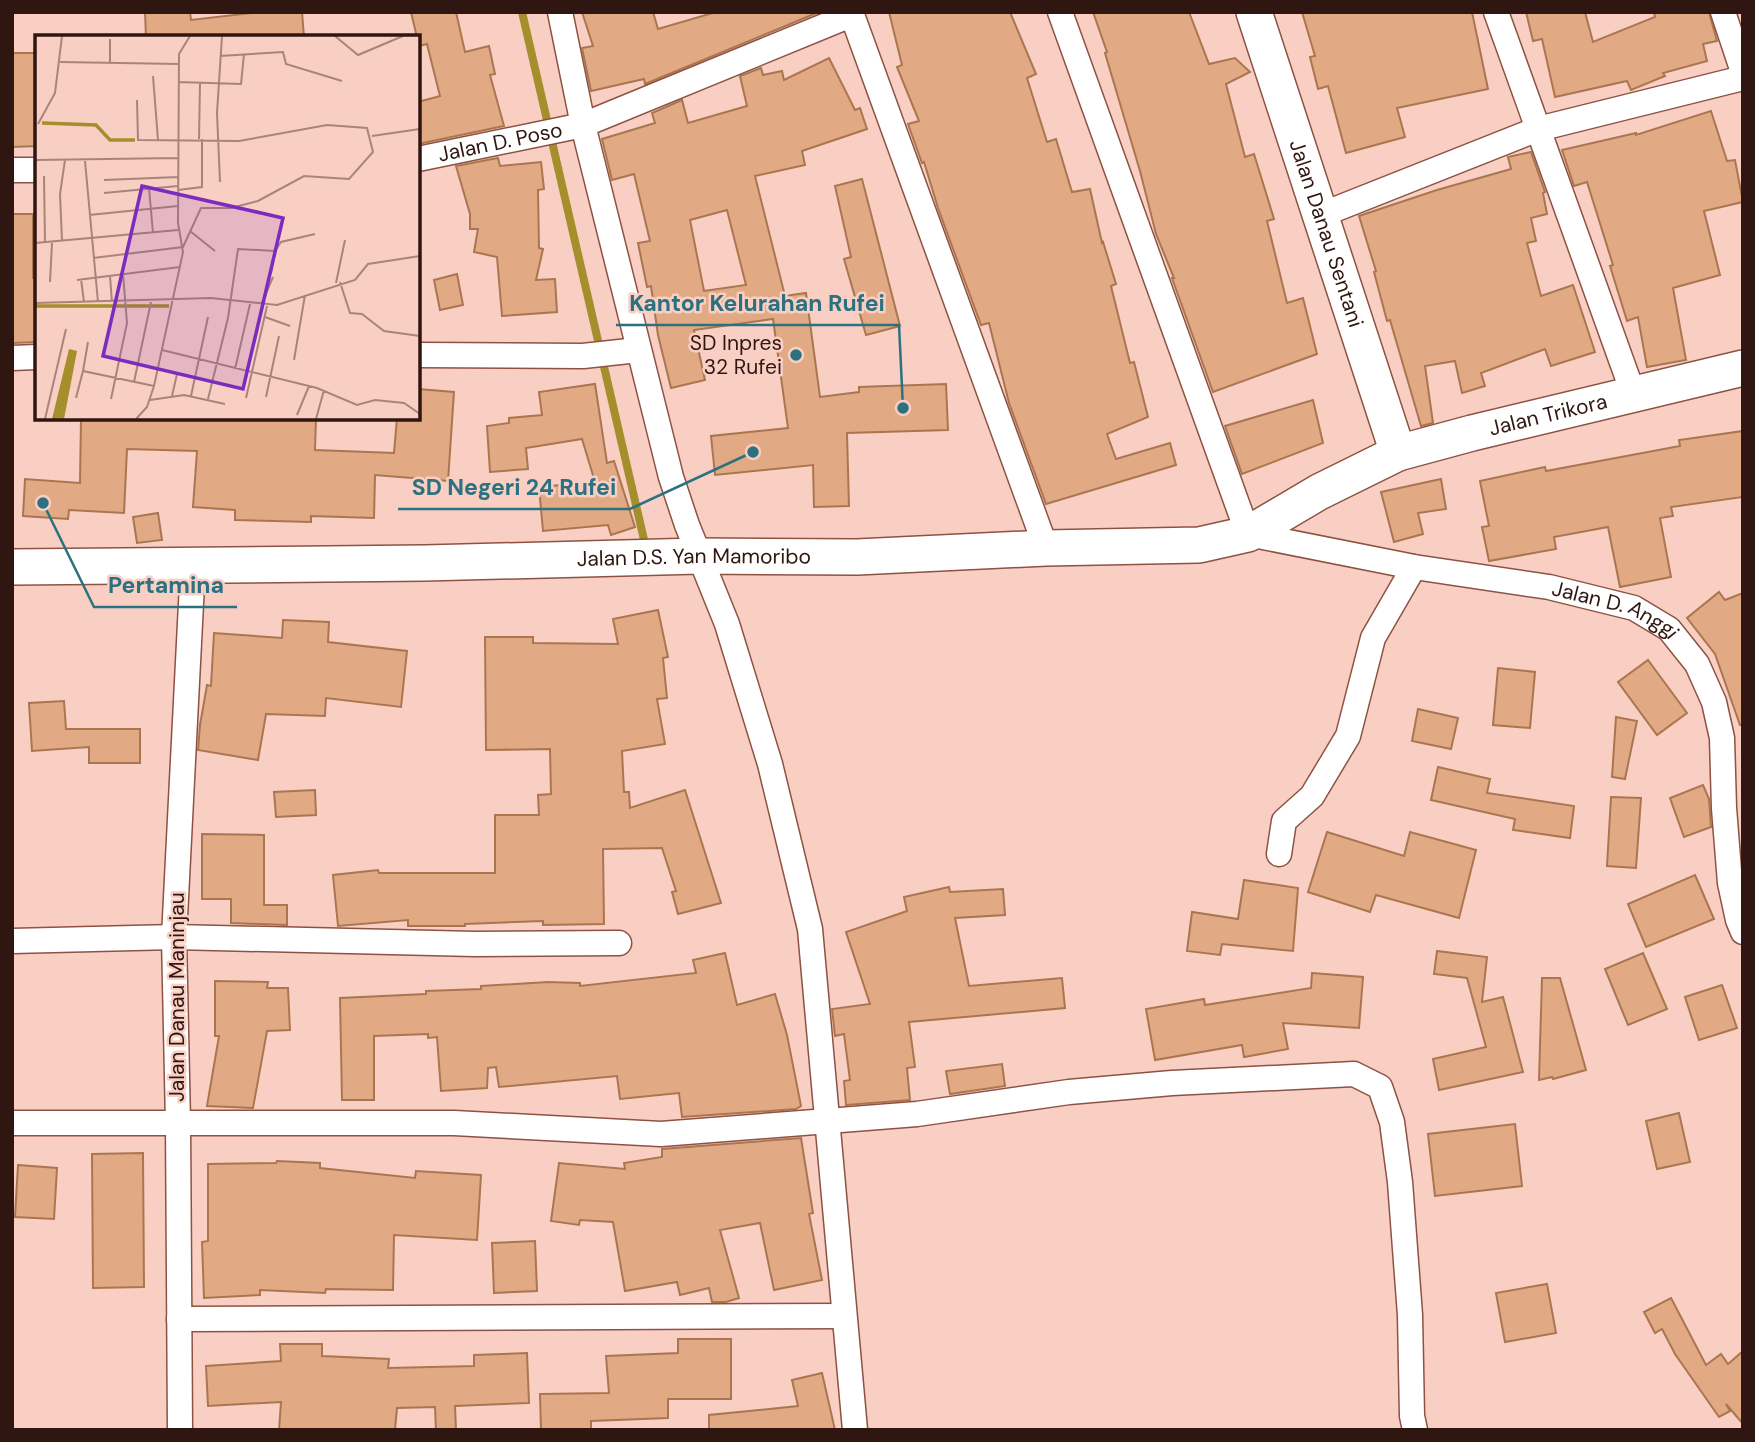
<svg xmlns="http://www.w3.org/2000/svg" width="1755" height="1442" font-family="'DM Sans',sans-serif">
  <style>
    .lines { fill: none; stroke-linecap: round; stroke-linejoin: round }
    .stream { stroke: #a58e2c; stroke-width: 8 }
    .building { fill: #e2aa84; stroke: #aa7650; stroke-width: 2; fill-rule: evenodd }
    .street-casing { stroke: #8d5242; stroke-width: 27 }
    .secondary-casing { stroke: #8d5242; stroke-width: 38 }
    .street { stroke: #fff; stroke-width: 24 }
    .secondary { stroke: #fff; stroke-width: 35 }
    .poi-dot { fill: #2c7180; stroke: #f9cfc4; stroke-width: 2.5 }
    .labels { text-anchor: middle; stroke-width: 5; stroke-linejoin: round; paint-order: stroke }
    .street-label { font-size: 21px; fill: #2f1610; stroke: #f9cfc4 }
    .poi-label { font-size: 21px; fill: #2f1610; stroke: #f9cfc4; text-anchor: end }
    .inset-river { fill: none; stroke: #a58e2c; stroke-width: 3.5 }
    .inset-road { fill: none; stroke: #a8857c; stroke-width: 2 }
    .view { fill: #7b2cbf; fill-opacity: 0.15; stroke: #7b2cbf; stroke-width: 3.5 }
    .inset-edge { fill: none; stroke: #2f1610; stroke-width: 3.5 }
    .leader { fill: none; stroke: #2c7180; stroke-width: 2.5 }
    .callout-dot { fill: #2c7180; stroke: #f9cfc4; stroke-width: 2.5 }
    .callout-label { font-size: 23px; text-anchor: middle; font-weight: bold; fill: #2c7180; stroke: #f9cfc4; stroke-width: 5; stroke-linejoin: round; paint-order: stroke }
  </style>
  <rect width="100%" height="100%" fill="#f9cfc4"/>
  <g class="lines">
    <polyline class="stream" points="522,12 645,544"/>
  </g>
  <g class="building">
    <polygon points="145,12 190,12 191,20 261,12 302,12 304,37 146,37"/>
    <polygon points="411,12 456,12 465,52 489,46 495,74 490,75 504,126 418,144 418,102 440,96 427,44 419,46"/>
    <polygon points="582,12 653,12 658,29 716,12 819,12 645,84 644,79 591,91 582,48 593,46"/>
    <polygon points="889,12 1010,12 1036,74 1027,78 1047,142 1056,139 1072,192 1090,189 1102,243 1103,242 1116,284 1111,286 1130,363 1134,362 1148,417 1107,434 1116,459 1170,443 1176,465 1046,504 1009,403 989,323 981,325 938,208 924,162 922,163 908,124 919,121 897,67 902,65"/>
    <polygon points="1093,12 1189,12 1209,64 1235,58 1250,72 1226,84 1245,157 1254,154 1274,219 1267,221 1287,303 1303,298 1317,354 1213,392 1172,278 1174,278 1156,234 1140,171 1105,53 1107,52"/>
    <polygon points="1302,12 1472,12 1488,89 1397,108 1405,137 1346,153 1328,86 1318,89 1310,57 1315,56"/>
    <polygon points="1526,12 1585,12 1593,42 1655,17 1654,12 1709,12 1717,41 1703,44 1707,61 1663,73 1665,76 1631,90 1627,81 1555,97 1542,39 1533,41"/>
    <polygon points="12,53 37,53 37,146 12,147"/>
    <path d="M829,58L855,110L860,108L867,129L802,151L805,165L755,176L785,296L806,293L820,397L859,392V387L946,384L948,430L847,433L849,506L814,507L813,465L715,475L711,436L788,428L773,319L694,330L705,380L671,388L658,335L651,286L647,287L638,243L650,241L634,174L612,180L602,139L655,123L652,113L682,100L688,123L747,106L740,76L761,68L763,75L782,71L784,80ZM727,210L746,285L704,291L690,220Z"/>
    <polygon points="1711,111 1727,161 1735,160 1743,202 1704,211 1720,275 1673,288 1686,360 1647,367 1638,317 1627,321 1610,266 1613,265 1587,182 1574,186 1562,150 1636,133 1636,135"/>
    <polygon points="1531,152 1545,192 1543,193 1547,214 1531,218 1536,241 1527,243 1541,296 1573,285 1595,352 1551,366 1545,349 1481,373 1485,386 1462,393 1455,361 1425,366 1433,423 1421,426 1390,320 1387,321 1374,272 1376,271 1359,216 1437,190 1511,169 1508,157"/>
    <polygon points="498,158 500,166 541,162 544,189 538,190 539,248 543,249 536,280 555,279 557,312 502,316 497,257 474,252 478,229 470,229 470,214 456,166"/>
    <polygon points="862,179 900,326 866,335 844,259 851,257 835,186"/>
    <polygon points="12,214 33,214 33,278 37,278 37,342 13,343"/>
    <polygon points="457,274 463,305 440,310 434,280"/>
    <polygon points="595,384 607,463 614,461 635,527 611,535 608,525 543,531 539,487 595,482 582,439 526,448 528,469 490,472 487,426 509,423 509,418 542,415 539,392"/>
    <polygon points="418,389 454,392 448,481 375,475 374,518 311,516 311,522 235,520 235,510 193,507 197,451 127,449 124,513 69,510 68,519 23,516 25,479 80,483 81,418 316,418 315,450 394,453 397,418 418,418"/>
    <polygon points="1313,400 1323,443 1242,474 1225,426"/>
    <polygon points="1743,431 1743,497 1671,507 1673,516 1660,518 1671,577 1620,587 1608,527 1554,537 1556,549 1489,561 1482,527 1489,526 1480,481 1545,467 1546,471 1680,446 1679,440"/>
    <polygon points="1441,479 1446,509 1418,513 1423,534 1394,542 1381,492"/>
    <polygon points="158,513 162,540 137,543 133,517"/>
    <polygon points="1719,592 1725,600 1743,593 1743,724 1740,725 1715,654 1687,618"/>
    <polygon points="658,610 668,657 663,658 667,698 657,699 665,744 622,751 624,792 629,792 630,808 685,790 721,903 678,914 672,892 676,891 662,848 603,849 604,924 543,925 543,921 465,924 465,926 408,926 408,920 338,926 333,875 378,870 379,873 495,873 495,815 539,815 538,795 551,794 550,749 486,750 485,637 533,637 533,643 618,644 613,619"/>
    <polygon points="283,620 329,622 328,642 407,651 401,707 326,698 325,716 266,714 258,760 198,750 200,725 207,685 211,686 214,633 282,638"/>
    <polygon points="1648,660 1687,713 1657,735 1618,682"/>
    <polygon points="1498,668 1535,672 1530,728 1493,725"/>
    <polygon points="64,701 66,729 140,729 140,763 89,763 89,747 32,751 29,703"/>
    <polygon points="1418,709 1458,718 1451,749 1412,741"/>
    <polygon points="1616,717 1637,721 1625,779 1612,777"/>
    <polygon points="1438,767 1490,779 1487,793 1574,806 1570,838 1513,830 1515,819 1431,800"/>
    <polygon points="1703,785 1709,799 1711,827 1684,837 1670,798"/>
    <polygon points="315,790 316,815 276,817 274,792"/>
    <polygon points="1611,797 1641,798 1636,868 1607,866"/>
    <polygon points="1327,832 1404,856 1410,832 1476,850 1459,918 1376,895 1370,912 1308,892"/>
    <polygon points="202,834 264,835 264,905 287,905 287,925 231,923 231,899 202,899"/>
    <polygon points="1695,875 1714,919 1646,947 1628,904"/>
    <polygon points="1244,880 1298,888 1293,951 1222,944 1220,955 1187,951 1192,912 1238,919"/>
    <polygon points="949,887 950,892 1003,889 1005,915 955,918 969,986 1062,978 1065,1008 909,1022 915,1067 907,1068 910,1100 846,1105 844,1081 850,1080 844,1034 835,1036 832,1009 870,1004 846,932 907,911 904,897"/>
    <polygon points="1437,951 1487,957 1482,1002 1503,997 1523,1072 1439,1090 1433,1059 1486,1047 1467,978 1434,974"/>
    <polygon points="725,953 737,1005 775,994 787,1035 801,1106 796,1109 682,1117 679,1093 620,1099 617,1076 499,1087 496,1067 488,1068 487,1088 441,1091 437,1037 428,1038 428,1034 374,1036 374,1100 342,1100 340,998 426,994 426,991 481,989 481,986 548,982 580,983 580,986 696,973 693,960"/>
    <polygon points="1643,953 1667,1009 1628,1025 1605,969"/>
    <polygon points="1312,973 1363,977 1359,1028 1283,1023 1288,1049 1244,1057 1242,1045 1155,1060 1146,1009 1204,999 1205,1005 1311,988"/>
    <polygon points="1542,978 1560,978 1586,1070 1553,1079 1552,1077 1539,1080"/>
    <polygon points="215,981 268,982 267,988 288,988 290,1030 267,1031 253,1108 207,1106 219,1036 215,1036"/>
    <polygon points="1722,985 1737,1028 1699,1040 1685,997"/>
    <polygon points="1002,1064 1005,1086 950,1094 946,1071"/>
    <polygon points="1679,1113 1690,1162 1657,1169 1646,1121"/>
    <polygon points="1515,1124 1522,1186 1435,1196 1428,1134"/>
    <polygon points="801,1138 813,1213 809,1214 822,1280 774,1290 760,1223 720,1230 739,1298 726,1302 712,1302 709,1288 680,1295 677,1282 625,1291 613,1222 580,1220 579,1225 551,1221 559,1163 625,1169 624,1163 662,1157 662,1149"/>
    <polygon points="143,1153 144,1287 93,1288 92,1154"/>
    <polygon points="277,1161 320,1163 320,1168 415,1178 416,1171 481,1175 477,1240 394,1235 393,1290 326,1289 325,1293 260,1290 260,1295 204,1298 202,1242 208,1241 208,1164 276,1163"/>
    <polygon points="18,1165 57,1168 54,1219 15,1217"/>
    <polygon points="535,1241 537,1291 494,1293 492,1243"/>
    <polygon points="1547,1284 1556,1333 1505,1342 1496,1293"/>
    <polygon points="1671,1298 1706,1365 1721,1354 1728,1364 1743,1351 1743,1424 1726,1404 1730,1411 1719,1417 1675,1354 1662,1329 1655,1333 1644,1312"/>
    <polygon points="678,1339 731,1339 731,1399 668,1399 668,1418 591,1421 591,1430 541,1430 540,1394 609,1393 606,1356 678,1353"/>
    <polygon points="280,1344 322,1344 322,1356 389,1359 388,1368 474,1366 474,1355 527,1353 529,1403 455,1406 456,1430 436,1430 435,1407 397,1408 395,1430 279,1430 281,1402 208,1406 206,1366 281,1361"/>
    <polygon points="822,1373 835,1430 709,1430 709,1415 798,1406 792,1380"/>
  </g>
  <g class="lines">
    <g class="street-casing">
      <g id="street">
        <polyline points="560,12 583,125 671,477 687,525 727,624 770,764 810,929 855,1430"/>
        <polyline points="851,12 1046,548"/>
        <path id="s1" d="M1060,12L1248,534L1414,567L1549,587L1634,608L1669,629L1697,664L1714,702L1722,738L1724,808L1730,883L1738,920L1743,932"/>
        <polyline points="1496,12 1633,393"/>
        <polyline points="1723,12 1743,72"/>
        <path id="s2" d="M418,159L583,125L851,15"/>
        <polyline points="12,170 37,170"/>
        <polyline points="1321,215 1538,129 1743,78"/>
        <polyline points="418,355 583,356 638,350"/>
        <polyline points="12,358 37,357"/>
        <polyline points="1279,854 1284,821 1312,796 1348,736 1373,638 1414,567"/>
        <polyline points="12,941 174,937 475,944 619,943"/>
        <polyline points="12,1123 454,1123 661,1134 917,1114 1069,1092 1172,1083 1354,1074 1380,1087 1392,1122 1400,1182 1410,1315 1412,1416 1415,1430"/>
        <polyline points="179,1319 844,1316"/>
        <polyline points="180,1430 178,1123 174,937 193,564"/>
      </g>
    </g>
    <g class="secondary-casing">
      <g id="secondary">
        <path id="s3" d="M1254,12L1398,453"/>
        <path id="s4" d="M12,567L425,563L699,556L857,557L1046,548L1199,545L1248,534L1319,492L1398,453L1472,433L1743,368"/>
      </g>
    </g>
    <use href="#street" class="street"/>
    <use href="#secondary" class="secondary"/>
  </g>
  <circle class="poi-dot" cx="796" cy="355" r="7"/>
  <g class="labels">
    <g class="street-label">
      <text dy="7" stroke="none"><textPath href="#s2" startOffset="84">Jalan D. Poso</textPath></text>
      <text dy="7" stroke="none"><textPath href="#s3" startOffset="233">Jalan Danau Sentani</textPath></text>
      <text dy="7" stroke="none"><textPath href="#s4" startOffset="1563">Jalan Trikora</textPath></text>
      <text dy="7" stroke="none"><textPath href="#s4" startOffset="682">Jalan D.S. Yan Mamoribo</textPath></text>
      <text dy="7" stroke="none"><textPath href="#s1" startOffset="931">Jalan D. Anggi</textPath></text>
      <text transform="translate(177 997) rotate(-90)" y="7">Jalan Danau Maninjau</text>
    </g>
    <g class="poi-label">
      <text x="782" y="350">SD Inpres<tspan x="782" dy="24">32 Rufei</tspan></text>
    </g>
  </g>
  <g transform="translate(35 35)">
    <rect width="385" height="385" fill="#f9cfc4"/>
    <path d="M34,314L42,316L29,384H17Z" fill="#a58e2c"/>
    <path class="inset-river" d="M7,88L61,90L75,105H100M0,271H134"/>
    <path class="inset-road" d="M300,1L323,20L368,1M75,4V28M185,21L248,17L251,29L307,46M25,27L144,29M118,41L123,105M143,47L206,49L209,19M3,89L20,58L27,1M337,101L385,94M164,104L165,48M0,125L143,123M50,126L63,267M9,141L10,208M69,145L143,142M185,147L182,78L187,1M114,153L118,198M143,155L167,152V104M69,158L143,151M54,180L143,171M155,196L180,216M27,206L25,159L30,125M0,208L143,195M58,223L148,212L166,173H196L223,166L269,141L314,144L338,117L332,93L292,90L204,106L103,105L102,65M236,238L240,216M75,241L77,267M46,244L49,267M42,245L145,232M15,247L17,208M305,247L315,278L327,279L349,296L385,301M301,248L310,205M0,268L176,263L242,270L320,245L333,229L385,221M226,270L238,242M230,282L255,291M127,315L282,353L322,370L340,365L369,368L385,379M259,325L270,260M200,334L215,269M48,336L53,307M99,347L116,267M137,361L142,339M156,361L173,282M231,362L244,301M41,363L48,336L119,351M211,363L232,271M76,364L92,288L88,239M173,364L193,283L203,214L240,216L246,207L280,199M115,365L149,360L190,369M262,380L274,351M10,384L31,294M101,384L112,372L119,351L148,217L143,188L144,19L155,1M281,384L289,355"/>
    <path class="view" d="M107,151L248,183L208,354L68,321Z"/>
    <rect width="385" height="385" class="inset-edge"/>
  </g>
  <path class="leader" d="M903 408L899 325H616M753 452L630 509H398M43 503L94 607H237"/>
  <g class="callout-dot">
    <circle cx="903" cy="408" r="7"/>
    <circle cx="753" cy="452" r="7"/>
    <circle cx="43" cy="503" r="7"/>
  </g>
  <g class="callout-label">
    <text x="757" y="311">Kantor Kelurahan Rufei</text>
    <text x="514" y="495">SD Negeri 24 Rufei</text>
    <text x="166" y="593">Pertamina</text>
  </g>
  <rect width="1755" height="1442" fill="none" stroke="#2f1610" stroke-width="28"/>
</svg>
